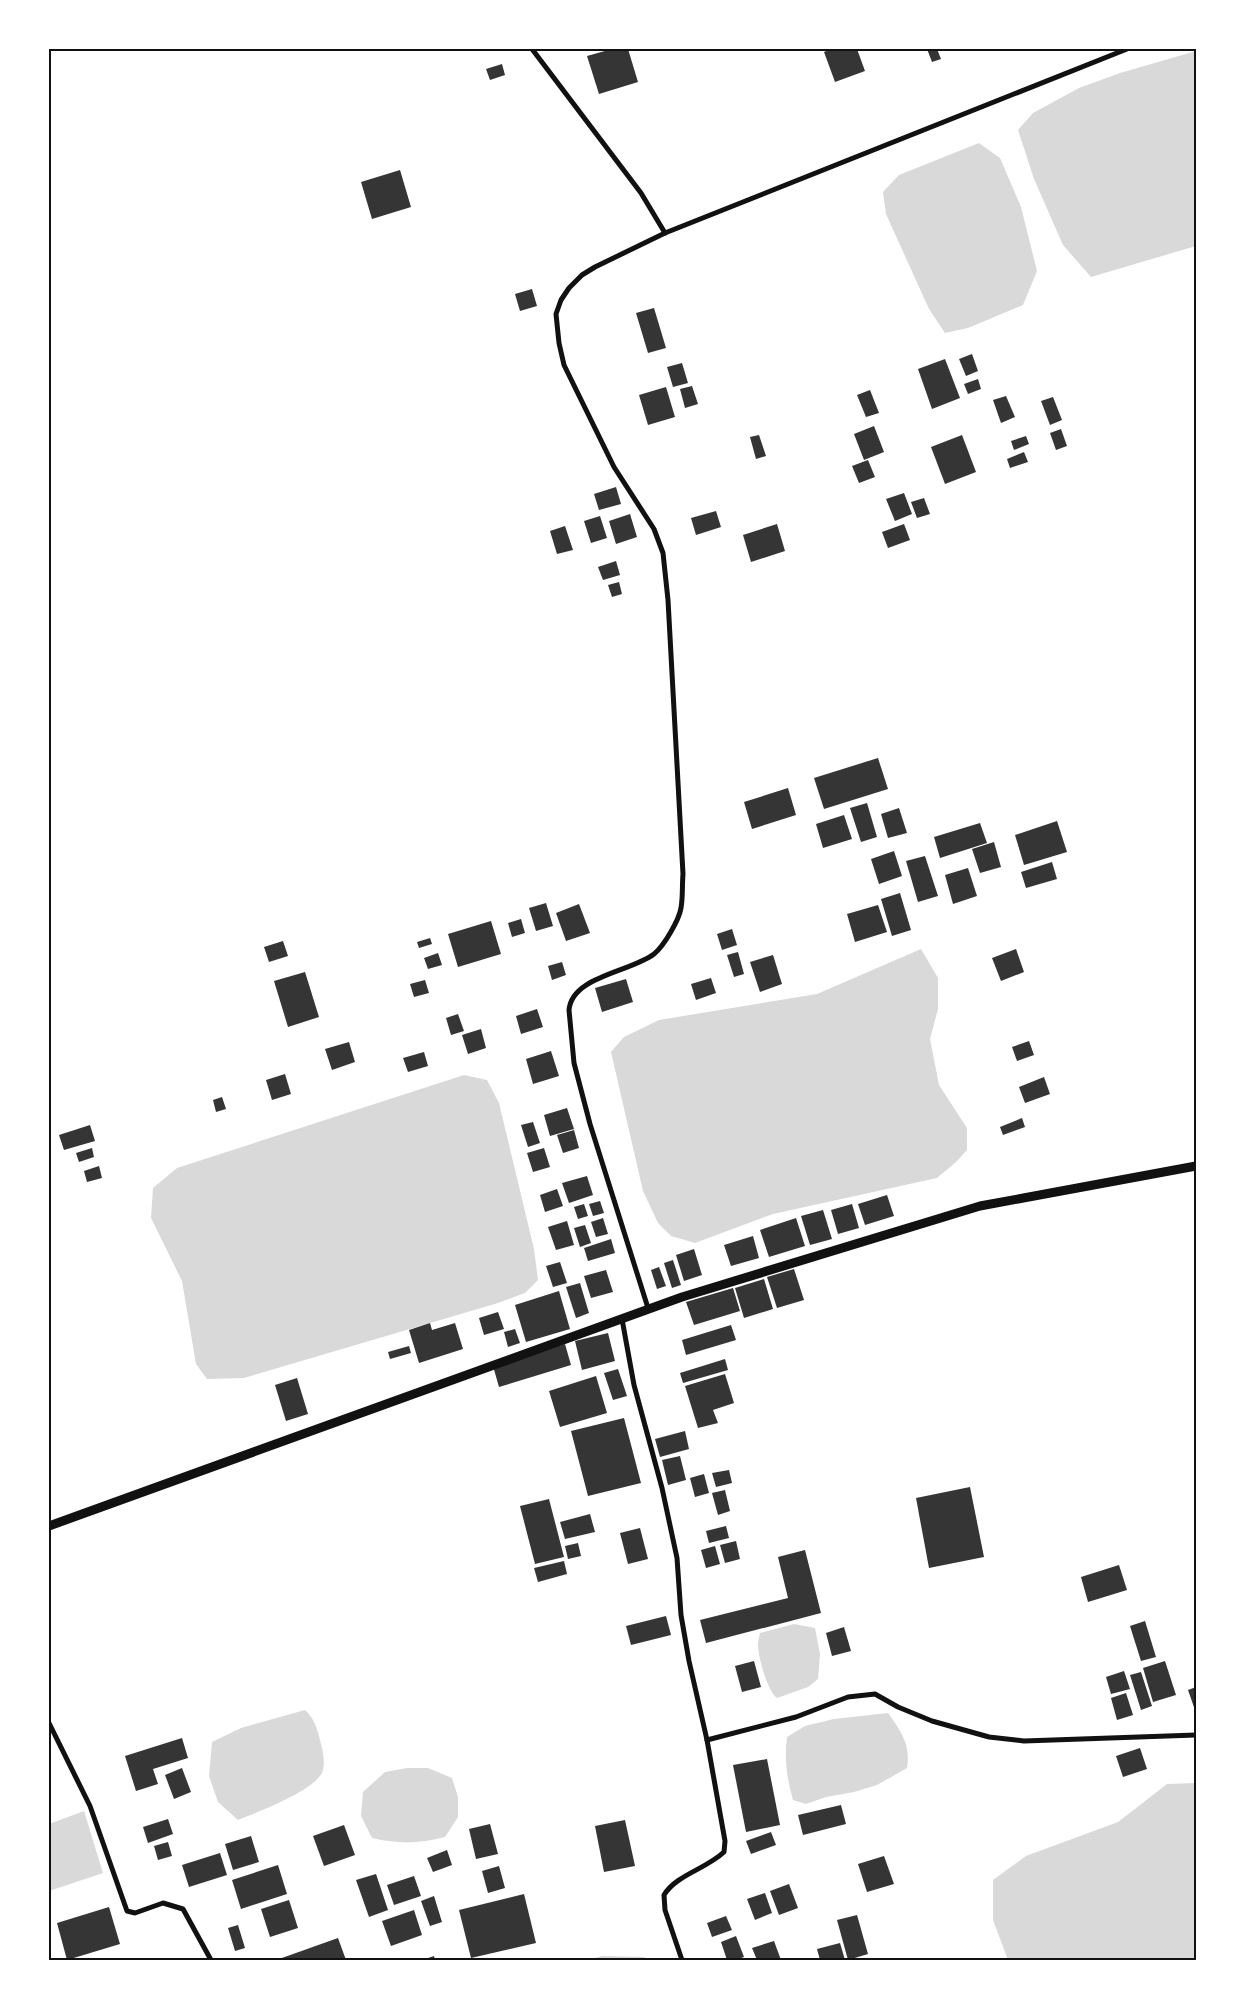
<svg xmlns="http://www.w3.org/2000/svg" width="1245" height="2009" font-family="Overpass,sans-serif">
  <style>
    .water { fill: #d9d9d9 }
    .building { fill: #353535 }
    .lines { fill: none; stroke-linecap: round; stroke-linejoin: round }
    .minor { stroke: #111; stroke-width: 5 }
    .tertiary { stroke: #111; stroke-width: 9 }
    .neatline { fill: none; stroke: #111; stroke-width: 2 }
  </style>
  <rect width="100%" height="100%" fill="#fff"/>
  <g class="water">
    <polygon points="1196,51 1196,246 1091,277 1063,245 1034,179 1018,130 1033,113 1079,88 1120,73"/>
    <polygon points="979,143 1000,158 1021,207 1037,271 1023,305 968,328 945,333 929,309 886,214 883,192 899,175"/>
    <polygon points="921,949 938,978 938,1009 930,1039 939,1085 967,1128 967,1150 956,1162 937,1178 773,1214 695,1243 671,1236 658,1223 643,1191 611,1052 624,1037 659,1020 817,994"/>
    <polygon points="464,1075 487,1080 499,1103 534,1249 538,1280 525,1293 498,1303 244,1378 207,1379 196,1364 182,1281 151,1218 153,1188 177,1168"/>
    <path d="M794,1624L815,1628L820,1654L818,1679L808,1687L777,1698C768,1693 758,1657 758,1645C758,1642 759,1637 760,1633Z"/>
    <path d="M305,1710C315,1719 318,1731 321,1744C323,1751 325,1763 323,1770C318,1790 257,1812 238,1820L218,1802L209,1776L212,1742L241,1728Z"/>
    <path d="M888,1713C901,1731 911,1745 907,1768L877,1785L854,1792L826,1797L806,1804L793,1800C787,1779 784,1759 787,1737L805,1726L834,1719Z"/>
    <path d="M407,1768H428L452,1778L458,1797V1817L445,1837C419,1844 398,1844 372,1838L361,1816L363,1792L385,1772Z"/>
    <polygon points="1196,1783 1196,1960 1008,1960 993,1920 993,1880 1026,1856 1118,1822 1167,1784"/>
    <polygon points="84,1811 103,1873 49,1891 49,1824"/>
    <polygon points="602,1956 644,1957 648,1960 589,1960"/>
  </g>
  <g class="building">
    <polygon points="612,49 628,49 638,82 599,94 587,56"/>
    <polygon points="831,49 857,49 865,71 835,82 824,52"/>
    <polygon points="927,49 937,49 941,59 932,62"/>
    <polygon points="502,64 505,75 490,80 486,69"/>
    <polygon points="400,170 411,207 372,219 361,182"/>
    <polygon points="532,289 537,306 520,311 515,294"/>
    <polygon points="654,308 666,348 648,353 636,313"/>
    <polygon points="972,354 978,371 966,376 959,359"/>
    <polygon points="945,359 960,398 932,409 918,369"/>
    <polygon points="682,363 688,383 673,387 667,367"/>
    <polygon points="978,379 981,389 968,394 964,384"/>
    <polygon points="692,386 698,404 685,408 680,389"/>
    <polygon points="666,387 675,417 648,425 639,395"/>
    <polygon points="870,390 879,413 866,417 857,395"/>
    <polygon points="1006,396 1015,417 1001,423 993,400"/>
    <polygon points="1053,397 1062,420 1050,425 1041,401"/>
    <polygon points="874,426 884,452 864,460 854,434"/>
    <polygon points="1061,429 1067,446 1056,450 1050,433"/>
    <polygon points="759,435 766,456 756,459 750,437"/>
    <polygon points="962,435 976,472 945,484 931,447"/>
    <polygon points="1026,436 1029,444 1014,450 1011,441"/>
    <polygon points="1024,452 1028,462 1010,468 1007,459"/>
    <polygon points="868,460 875,477 859,483 852,466"/>
    <polygon points="616,487 621,504 599,510 594,494"/>
    <polygon points="904,493 912,514 895,521 886,499"/>
    <polygon points="924,498 930,514 917,518 911,502"/>
    <polygon points="716,511 721,527 696,535 691,518"/>
    <polygon points="630,514 637,537 616,544 609,521"/>
    <polygon points="600,516 607,538 591,543 584,521"/>
    <polygon points="777,524 785,551 751,562 743,535"/>
    <polygon points="904,524 910,540 888,548 882,532"/>
    <polygon points="565,526 573,550 557,554 550,531"/>
    <polygon points="616,561 620,575 603,580 598,567"/>
    <polygon points="619,582 622,594 612,597 608,585"/>
    <polygon points="878,758 888,789 824,809 814,778"/>
    <polygon points="788,788 796,815 752,829 744,802"/>
    <polygon points="867,803 877,837 861,842 850,808"/>
    <polygon points="899,808 907,833 888,838 881,814"/>
    <polygon points="844,815 852,839 823,848 816,824"/>
    <polygon points="1057,821 1067,852 1024,865 1015,835"/>
    <polygon points="980,823 987,843 940,858 934,837"/>
    <polygon points="994,842 1001,867 980,873 972,849"/>
    <polygon points="894,851 902,876 879,884 871,859"/>
    <polygon points="925,856 938,896 918,902 906,861"/>
    <polygon points="1052,862 1057,879 1026,888 1021,872"/>
    <polygon points="968,868 977,896 953,904 945,875"/>
    <polygon points="900,893 911,930 892,936 881,899"/>
    <polygon points="546,903 553,926 536,931 529,908"/>
    <polygon points="579,904 590,933 566,941 556,913"/>
    <polygon points="878,905 887,932 855,942 847,914"/>
    <polygon points="521,919 525,933 512,937 508,923"/>
    <polygon points="491,921 501,954 458,967 448,934"/>
    <polygon points="732,929 737,945 722,950 717,934"/>
    <polygon points="430,938 432,944 419,948 417,942"/>
    <polygon points="283,941 288,956 269,962 264,947"/>
    <polygon points="1016,949 1024,972 1001,981 992,958"/>
    <polygon points="738,952 744,974 734,977 727,955"/>
    <polygon points="438,953 442,965 428,969 424,958"/>
    <polygon points="773,955 782,984 760,992 750,962"/>
    <polygon points="562,962 566,975 552,980 548,966"/>
    <polygon points="305,972 319,1017 288,1027 274,981"/>
    <polygon points="711,978 716,993 696,1000 691,984"/>
    <polygon points="626,979 633,1002 602,1012 595,988"/>
    <polygon points="425,980 429,993 414,997 410,984"/>
    <polygon points="537,1009 543,1027 521,1034 516,1016"/>
    <polygon points="458,1014 464,1031 451,1035 446,1018"/>
    <polygon points="481,1029 486,1048 468,1054 462,1035"/>
    <polygon points="1029,1041 1034,1055 1017,1061 1012,1047"/>
    <polygon points="349,1042 355,1062 332,1070 325,1049"/>
    <polygon points="551,1051 559,1076 533,1084 526,1059"/>
    <polygon points="424,1052 428,1066 408,1072 403,1058"/>
    <polygon points="285,1074 291,1094 272,1100 266,1080"/>
    <polygon points="1044,1077 1050,1094 1025,1103 1019,1087"/>
    <polygon points="222,1097 226,1109 216,1112 213,1100"/>
    <polygon points="567,1108 574,1129 550,1136 544,1115"/>
    <polygon points="1022,1118 1025,1127 1003,1135 1000,1127"/>
    <polygon points="533,1122 540,1143 528,1147 521,1125"/>
    <polygon points="90,1125 95,1141 64,1150 59,1135"/>
    <polygon points="574,1130 579,1148 563,1153 557,1135"/>
    <polygon points="92,1148 94,1157 79,1162 76,1153"/>
    <polygon points="544,1148 550,1167 533,1172 527,1153"/>
    <polygon points="99,1166 102,1178 87,1182 84,1171"/>
    <polygon points="587,1176 593,1195 569,1203 562,1183"/>
    <polygon points="557,1189 563,1206 545,1212 540,1195"/>
    <polygon points="887,1195 894,1216 865,1225 858,1204"/>
    <polygon points="600,1201 604,1213 593,1216 589,1204"/>
    <polygon points="584,1204 588,1216 578,1219 574,1207"/>
    <polygon points="852,1204 859,1228 838,1234 831,1210"/>
    <polygon points="823,1210 832,1239 810,1245 801,1216"/>
    <polygon points="603,1218 608,1234 596,1237 591,1222"/>
    <polygon points="796,1218 805,1246 769,1257 760,1230"/>
    <polygon points="567,1221 574,1245 556,1250 548,1227"/>
    <polygon points="585,1225 591,1243 580,1247 574,1228"/>
    <polygon points="753,1236 759,1258 731,1266 724,1245"/>
    <polygon points="611,1239 615,1253 588,1261 584,1248"/>
    <polygon points="694,1249 702,1275 684,1281 676,1255"/>
    <polygon points="673,1260 681,1285 672,1288 664,1263"/>
    <polygon points="560,1262 567,1283 553,1287 546,1266"/>
    <polygon points="659,1267 666,1286 657,1289 651,1270"/>
    <polygon points="794,1269 804,1300 777,1308 767,1277"/>
    <polygon points="606,1270 613,1292 591,1298 584,1276"/>
    <polygon points="764,1279 773,1309 744,1318 735,1288"/>
    <polygon points="580,1283 589,1313 576,1318 566,1287"/>
    <polygon points="733,1288 740,1311 694,1325 686,1302"/>
    <polygon points="559,1291 570,1329 526,1342 515,1305"/>
    <polygon points="498,1312 504,1329 484,1335 479,1318"/>
    <polygon points="430,1323 432,1330 455,1323 463,1349 419,1363 409,1330"/>
    <polygon points="731,1325 736,1340 686,1355 682,1340"/>
    <polygon points="515,1329 520,1343 508,1347 504,1332"/>
    <polygon points="608,1333 615,1361 582,1370 575,1341"/>
    <polygon points="565,1344 571,1365 499,1387 493,1366"/>
    <polygon points="409,1346 411,1353 390,1359 388,1352"/>
    <polygon points="725,1359 728,1370 683,1383 680,1373"/>
    <polygon points="618,1369 627,1396 613,1400 604,1373"/>
    <polygon points="725,1374 734,1403 713,1410 718,1423 698,1428 685,1386"/>
    <polygon points="596,1376 607,1413 560,1427 549,1391"/>
    <polygon points="297,1378 308,1414 286,1421 275,1385"/>
    <polygon points="624,1418 641,1483 588,1496 571,1431"/>
    <polygon points="685,1431 689,1449 660,1457 655,1439"/>
    <polygon points="680,1456 686,1480 668,1485 662,1460"/>
    <polygon points="729,1470 732,1483 716,1487 712,1473"/>
    <polygon points="704,1474 709,1493 695,1497 690,1478"/>
    <polygon points="970,1487 984,1557 929,1568 916,1498"/>
    <polygon points="725,1490 730,1511 718,1515 712,1493"/>
    <polygon points="549,1499 564,1557 535,1564 520,1506"/>
    <polygon points="590,1514 595,1532 565,1539 560,1522"/>
    <polygon points="726,1526 729,1538 709,1543 706,1531"/>
    <polygon points="640,1528 648,1559 628,1564 620,1533"/>
    <polygon points="736,1541 740,1559 725,1563 720,1545"/>
    <polygon points="578,1543 581,1556 568,1559 565,1546"/>
    <polygon points="715,1546 720,1564 706,1568 701,1550"/>
    <polygon points="805,1550 821,1613 706,1643 700,1620 788,1598 778,1557"/>
    <polygon points="564,1561 567,1574 538,1582 534,1568"/>
    <polygon points="1119,1565 1127,1590 1088,1602 1081,1577"/>
    <polygon points="666,1616 671,1635 631,1645 626,1626"/>
    <polygon points="1145,1621 1156,1657 1141,1661 1130,1626"/>
    <polygon points="844,1627 851,1651 832,1656 826,1633"/>
    <polygon points="754,1661 761,1687 742,1692 735,1666"/>
    <polygon points="1165,1661 1176,1695 1153,1702 1143,1668"/>
    <polygon points="1124,1671 1130,1689 1111,1694 1106,1677"/>
    <polygon points="1141,1672 1152,1706 1141,1710 1130,1675"/>
    <polygon points="1196,1687 1196,1713 1188,1690"/>
    <polygon points="1126,1693 1133,1715 1117,1720 1111,1698"/>
    <polygon points="182,1738 188,1758 153,1769 158,1784 136,1791 125,1756"/>
    <polygon points="1140,1748 1147,1769 1123,1777 1116,1756"/>
    <polygon points="767,1759 780,1825 746,1832 733,1765"/>
    <polygon points="182,1768 191,1792 174,1799 165,1775"/>
    <polygon points="841,1805 846,1824 803,1835 798,1815"/>
    <polygon points="168,1819 173,1834 148,1843 143,1827"/>
    <polygon points="625,1820 635,1866 604,1872 595,1826"/>
    <polygon points="490,1824 498,1854 476,1859 469,1829"/>
    <polygon points="344,1825 355,1855 324,1866 313,1836"/>
    <polygon points="771,1832 776,1845 751,1854 746,1841"/>
    <polygon points="251,1836 259,1862 233,1870 225,1844"/>
    <polygon points="168,1842 172,1856 158,1860 154,1846"/>
    <polygon points="447,1850 452,1865 433,1872 427,1858"/>
    <polygon points="220,1853 227,1875 189,1887 182,1865"/>
    <polygon points="884,1856 894,1884 867,1892 858,1864"/>
    <polygon points="278,1865 287,1894 241,1909 232,1880"/>
    <polygon points="499,1866 505,1888 488,1893 482,1871"/>
    <polygon points="376,1874 388,1910 369,1917 356,1880"/>
    <polygon points="414,1876 421,1896 394,1905 387,1885"/>
    <polygon points="789,1884 798,1908 779,1915 770,1891"/>
    <polygon points="765,1893 772,1913 755,1920 747,1899"/>
    <polygon points="524,1894 536,1943 471,1958 459,1910"/>
    <polygon points="434,1896 442,1922 430,1926 421,1901"/>
    <polygon points="289,1900 298,1928 270,1937 261,1909"/>
    <polygon points="109,1907 120,1944 67,1960 57,1923"/>
    <polygon points="414,1910 422,1935 391,1946 382,1921"/>
    <polygon points="857,1915 868,1954 848,1960 837,1920"/>
    <polygon points="726,1916 732,1930 712,1937 707,1923"/>
    <polygon points="238,1925 245,1948 235,1951 228,1928"/>
    <polygon points="736,1936 744,1957 735,1960 727,1960 721,1942"/>
    <polygon points="338,1938 346,1960 280,1960 279,1959"/>
    <polygon points="774,1941 781,1960 757,1960 752,1948"/>
    <polygon points="840,1943 845,1960 820,1960 817,1949"/>
    <polygon points="434,1956 435,1960 422,1960"/>
  </g>
  <g class="lines">
    <g class="minor">
      <polyline points="532,49 641,193 665,233"/>
      <path d="M648,1308L590,1124L574,1063L569,1010C572,976 631,972 654,954C664,946 679,920 681,908C683,897 682,885 683,874L668,600L663,553L654,529L614,467L564,365L559,343L556,314L561,300L569,288L582,275L595,267L665,233L1127,49"/>
      <path d="M622,1319L634,1385L662,1488L677,1558L681,1615L689,1661L707,1740L725,1841L724,1852C706,1869 676,1875 664,1895L665,1910L682,1960"/>
      <polyline points="49,1723 90,1806 127,1911 135,1913 163,1903 183,1909 211,1960"/>
      <polyline points="707,1740 796,1717 848,1697 875,1694 898,1707 932,1721 989,1737 1024,1741 1196,1735"/>
    </g>
    <polyline class="tertiary" points="49,1526 682,1297 980,1206 1196,1166"/>
  </g>
  <rect width="1245" height="2009" fill="none" stroke="#ffffff" stroke-width="100"/>
  <rect x="50" y="50" width="1145" height="1909" class="neatline"/>
</svg>
